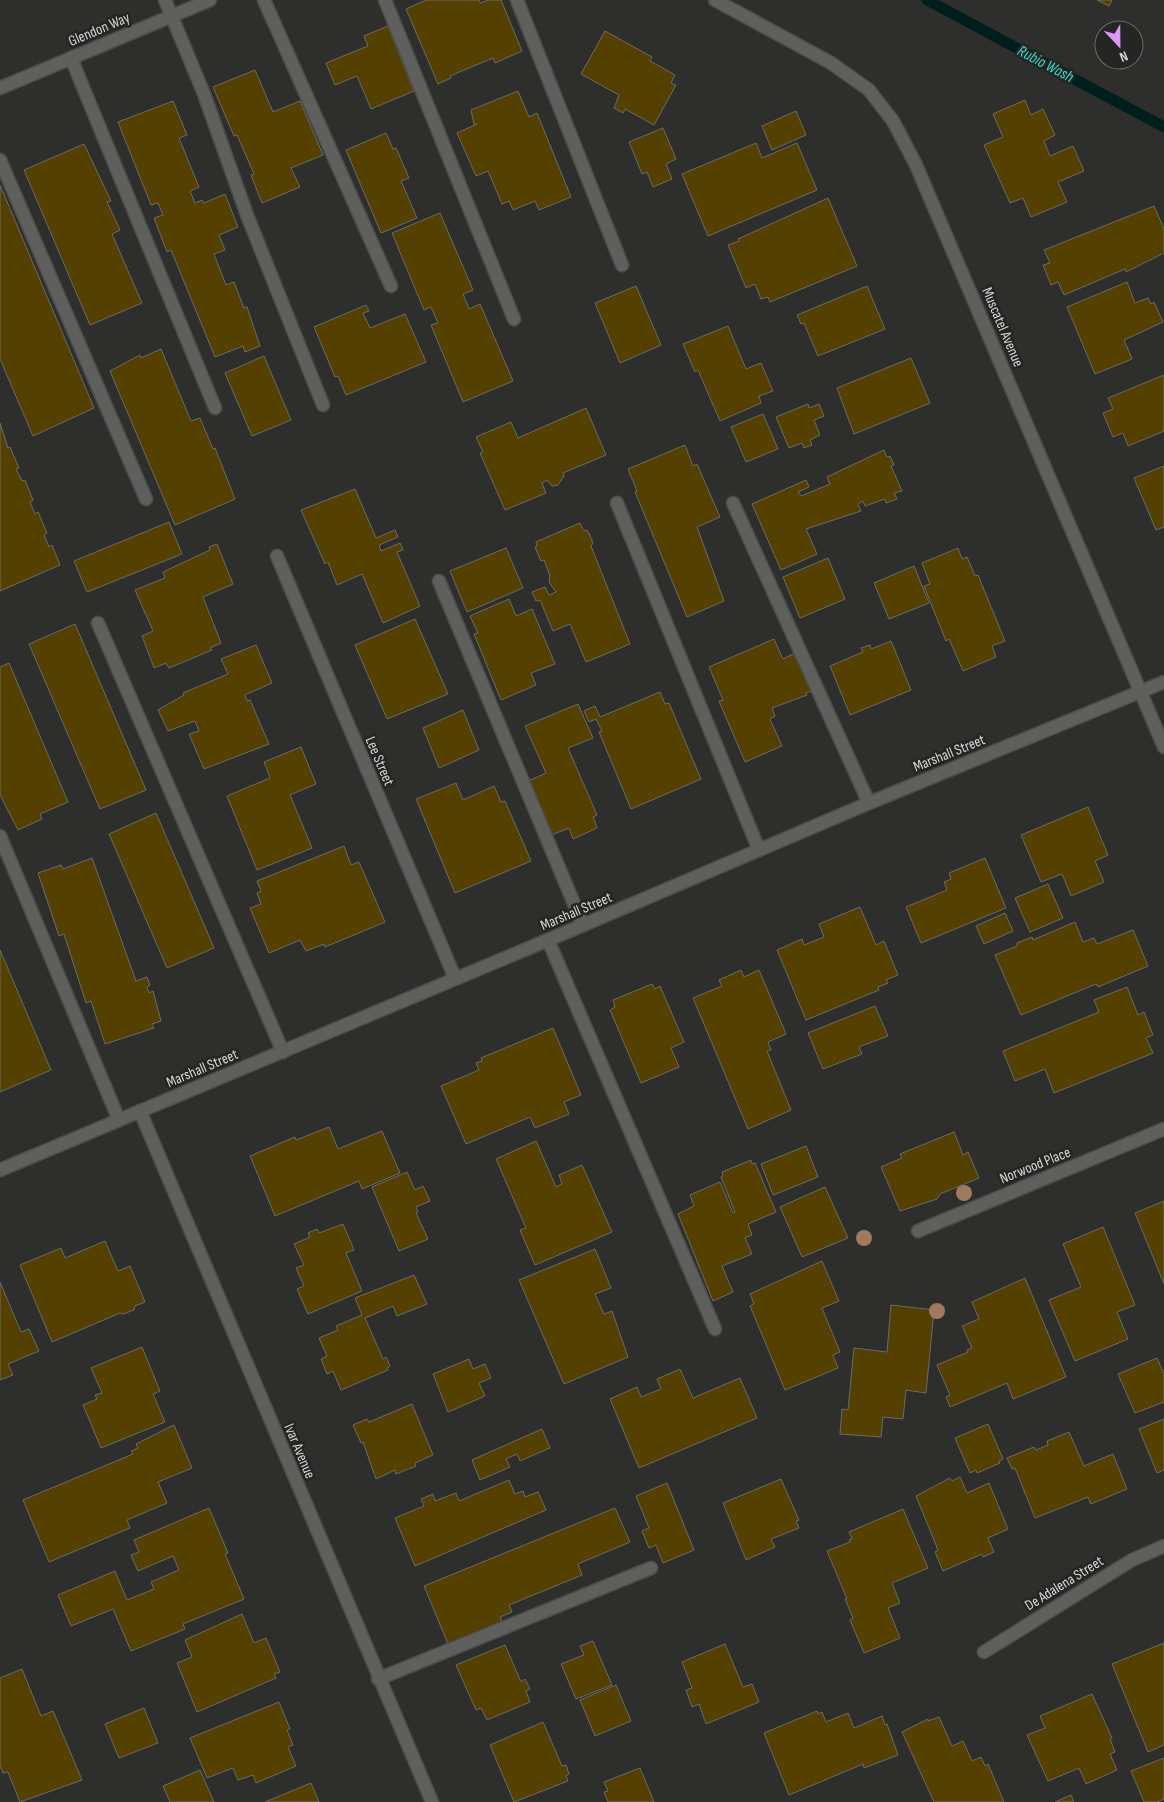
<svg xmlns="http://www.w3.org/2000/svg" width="1164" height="1802" font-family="'Sofia Sans Condensed',sans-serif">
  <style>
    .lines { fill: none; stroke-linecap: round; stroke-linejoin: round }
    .stream { stroke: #001f1c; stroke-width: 11 }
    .building { fill: #544000; stroke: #6c6b68 }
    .service-casing { stroke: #4c4d4b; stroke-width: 15 }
    .minor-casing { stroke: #4c4d4b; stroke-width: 15 }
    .tertiary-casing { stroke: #4c4d4b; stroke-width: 15 }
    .service { stroke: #5f5f5d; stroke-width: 12 }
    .minor { stroke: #5f5f5d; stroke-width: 12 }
    .tertiary { stroke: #5f5f5d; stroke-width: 12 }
    .tree { fill: #a07a5e }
    .labels { text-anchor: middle; stroke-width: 5; stroke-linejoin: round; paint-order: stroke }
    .street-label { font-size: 15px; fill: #d6d7d5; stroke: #252523 }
    .water-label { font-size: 16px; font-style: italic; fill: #3adace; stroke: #252523 }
  </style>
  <rect width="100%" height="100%" fill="#2e2f2d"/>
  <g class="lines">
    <polyline class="stream" points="927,0 1164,127"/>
  </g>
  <g class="building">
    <polygon points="426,0 479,0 480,3 488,0 501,0 522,51 495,63 493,58 450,76 451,78 438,84 406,9"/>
    <polygon points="1097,0 1112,0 1109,6"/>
    <polygon points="388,26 414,91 371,109 357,76 335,85 326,63 368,46 364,36"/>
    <polygon points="605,31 652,57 650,61 675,75 671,83 676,85 654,125 625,109 623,113 614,108 619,95 581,74"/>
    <polygon points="255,70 273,112 300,101 323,155 291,168 300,187 262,203 251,175 254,174 237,135 234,136 213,87"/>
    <polygon points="518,91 529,117 537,113 571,197 539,210 535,201 513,210 509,201 502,204 488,171 476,176 457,133 477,124 474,124 471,110"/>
    <polygon points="1025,100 1031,115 1043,109 1055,135 1044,141 1050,156 1073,146 1084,171 1058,182 1067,202 1031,217 1023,198 1010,203 984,145 1003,137 993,114"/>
    <polygon points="173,101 187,135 179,138 199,187 190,191 195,203 202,200 204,203 225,194 238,227 219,235 225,250 214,254 226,285 234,282 244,308 247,307 260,346 245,352 243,346 215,357 171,250 167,252 154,218 163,215 158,203 151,205 118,122"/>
    <polygon points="796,111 806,135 772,150 762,126"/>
    <polygon points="663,128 676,159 666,164 672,179 653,187 647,172 642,174 629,142"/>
    <polygon points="386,133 393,149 396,148 409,178 401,181 417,218 381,233 346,150"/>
    <polygon points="756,143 762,158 797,143 817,190 708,236 682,174"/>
    <polygon points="84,144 111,201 107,202 120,230 112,234 142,303 90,325 24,170"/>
    <polygon points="0,185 94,408 33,436 0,359"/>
    <polygon points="828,198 857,266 770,302 768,297 761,299 755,284 746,288 728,245 739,241 738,239"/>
    <polygon points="1154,206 1164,229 1164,253 1126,272 1125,269 1064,295 1058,282 1051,285 1043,265 1050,263 1044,250"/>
    <polygon points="440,213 473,290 463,294 469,309 480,304 513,381 463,402 431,325 438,323 431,307 424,310 392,233"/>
    <polygon points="1127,282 1135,303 1148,298 1151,304 1154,302 1163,322 1124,340 1132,359 1095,374 1067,307"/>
    <polygon points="636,286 661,345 620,363 595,303"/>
    <polygon points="867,286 885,329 818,356 804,323 801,324 797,315"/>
    <polygon points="366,305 369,311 363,313 370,328 405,314 426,362 346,395 338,376 335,377 314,327"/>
    <polygon points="728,326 746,369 761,363 773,391 759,396 761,403 720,421 698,370 695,372 683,344"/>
    <polygon points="161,349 191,421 200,418 213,449 215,448 235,499 175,525 110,371 140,355 141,358"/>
    <polygon points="264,356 291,420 252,436 225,373"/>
    <polygon points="911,358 930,403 854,434 837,388"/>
    <polygon points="1164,375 1164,431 1128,446 1123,433 1113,437 1103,413 1113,409 1108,398"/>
    <polygon points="808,404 809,408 819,404 824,416 814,420 820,435 810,440 812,445 804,448 802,443 789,448 776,417"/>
    <polygon points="586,408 606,455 563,473 564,476 558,485 552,486 547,480 542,483 546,493 505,510 480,453 483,452 476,437 511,422 518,438"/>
    <polygon points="763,414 778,449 746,462 731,427"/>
    <polygon points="0,423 8,448 10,447 19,468 16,469 22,481 25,480 33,500 30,502 35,514 38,512 47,533 44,535 49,547 52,545 60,565 0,591"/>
    <polygon points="685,445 693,466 697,464 720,517 697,527 724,601 687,617 635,492 637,491 628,469"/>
    <polygon points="884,450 887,457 890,456 894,465 891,466 902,491 894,493 897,499 886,503 885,499 865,506 863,501 858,504 861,511 806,529 817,554 781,570 752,504 806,480 809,487 798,492 801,496 830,484 827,477"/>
    <polygon points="1164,466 1164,527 1156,530 1134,478"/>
    <polygon points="355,489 376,538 395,530 398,537 379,545 381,551 400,543 403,550 397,552 420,606 383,623 362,574 337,585 328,562 325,564 301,510"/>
    <polygon points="169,522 182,554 87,592 74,561"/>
    <polygon points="580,523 583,530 588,531 593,543 591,546 630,644 586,662 570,624 553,631 540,600 536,601 532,592 545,587 549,595 556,592 549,582 550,576 544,560 541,561 535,547 537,546 536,542"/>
    <polygon points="217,544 233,584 203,597 221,643 210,648 212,650 169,668 166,663 154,668 142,636 153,631 135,590 165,578 163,572 210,550 209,547"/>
    <polygon points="506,548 523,588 467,612 450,571"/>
    <polygon points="958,548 962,559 967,557 975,576 978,575 1005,641 992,646 996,657 963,671 949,639 946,641 924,586 930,584 922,563"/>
    <polygon points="828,558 845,599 800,618 783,577"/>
    <polygon points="914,566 929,603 889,619 874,583"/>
    <polygon points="509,599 516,616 532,609 555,664 531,673 536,685 501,700 474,634 478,633 470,616"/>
    <polygon points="415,619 448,694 387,719 355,645"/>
    <polygon points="75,624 146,790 100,809 29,644"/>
    <polygon points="774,639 783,659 795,653 811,691 806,693 807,695 772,708 775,716 770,719 782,746 745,762 719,701 723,700 709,667"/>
    <polygon points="891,641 911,690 850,715 830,666 863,652 861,648 870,645 871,649"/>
    <polygon points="256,645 272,683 245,695 247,701 250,700 269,744 204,769 189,734 199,731 195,721 168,731 158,710 184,695 183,693 228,674 221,659"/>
    <polygon points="9,663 68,802 40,814 42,819 18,830 0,795 0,667"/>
    <polygon points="660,692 665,704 669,703 701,779 631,809 599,732 602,731 596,719 589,722 584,711 595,706 600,717"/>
    <polygon points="578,704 593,738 568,748 597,815 593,817 597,828 573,839 569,828 549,836 526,782 546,773 525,726"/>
    <polygon points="463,710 479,750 439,768 423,728"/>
    <polygon points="301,747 316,784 290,795 312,848 257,870 227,796 270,778 264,762"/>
    <polygon points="456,783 463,800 494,786 501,802 505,801 531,861 455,893 416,799"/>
    <polygon points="1088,807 1108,855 1095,861 1104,882 1071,896 1062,874 1041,882 1021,835"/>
    <polygon points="156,813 214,948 167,968 109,834"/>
    <polygon points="344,846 351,865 359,862 385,922 325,947 324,944 306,951 300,940 269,953 250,908 261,904 257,893 261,891 257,881"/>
    <polygon points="92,858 136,981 147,977 150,985 147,987 149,993 153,991 161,1021 152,1024 154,1028 105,1044 91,1001 86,1003 64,934 59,936 38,873 61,865 63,869"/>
    <polygon points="985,858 1006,908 921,943 906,907 947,890 944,882 951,879 949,873"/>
    <polygon points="1048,884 1063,918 1030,932 1015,898"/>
    <polygon points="860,907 876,945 884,941 898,975 886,980 888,983 878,987 879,990 806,1020 777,950 802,939 804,945 824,937 819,924"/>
    <polygon points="1005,913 1013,931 984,944 976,926"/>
    <polygon points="1075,922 1083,942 1094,938 1097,944 1133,930 1148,966 1098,987 1096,984 1021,1015 995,955 1017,946 1017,943 1032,937 1033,940"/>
    <polygon points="0,950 51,1070 0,1092"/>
    <polygon points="741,970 744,977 759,970 786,1034 768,1042 771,1050 767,1051 791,1110 748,1129 693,998 722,986 719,980"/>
    <polygon points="652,984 655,989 660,986 684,1042 671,1048 679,1067 641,1083 610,1010 615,1007 613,1000"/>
    <polygon points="1127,987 1138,1015 1144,1012 1153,1035 1146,1038 1153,1053 1054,1093 1045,1069 1015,1081 1003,1051 1099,1012 1094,1000"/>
    <polygon points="875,1006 888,1036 859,1047 862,1054 823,1069 808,1033"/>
    <polygon points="553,1028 581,1095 564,1102 569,1114 535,1128 530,1117 466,1144 441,1086 479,1070 476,1063 482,1061 481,1058"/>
    <polygon points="329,1127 338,1149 382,1131 400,1173 362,1189 359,1181 275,1216 250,1156 295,1137 296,1140"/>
    <polygon points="954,1132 963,1155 968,1152 979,1178 940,1194 937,1199 900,1211 881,1167 902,1158 900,1154"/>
    <polygon points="536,1141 556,1187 562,1184 559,1175 582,1165 612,1232 535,1265 520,1230 526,1228 496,1159"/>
    <polygon points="806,1146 818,1177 773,1195 761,1164"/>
    <polygon points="751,1160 752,1164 755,1163 776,1212 748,1224 752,1235 745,1238 752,1254 722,1266 733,1292 713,1301 678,1214 694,1206 690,1195 720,1182 733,1213 735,1212 721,1177 723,1176 722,1172"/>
    <polygon points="407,1172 415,1190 423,1186 430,1201 416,1207 418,1212 416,1213 428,1239 399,1251 372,1187"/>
    <polygon points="825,1187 848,1238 802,1257 780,1207"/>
    <polygon points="1164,1201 1164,1284 1135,1213"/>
    <polygon points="343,1224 354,1250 346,1253 362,1291 308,1314 297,1289 304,1286 296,1268 304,1265 294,1244 310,1237 308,1233 317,1229 319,1233"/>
    <polygon points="1103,1227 1135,1305 1117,1312 1128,1339 1075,1361 1049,1300 1081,1287 1063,1244"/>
    <polygon points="105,1241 118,1271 130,1266 145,1302 135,1306 134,1310 123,1314 120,1313 52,1342 20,1265 61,1248 65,1258"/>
    <polygon points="595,1249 611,1288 595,1294 604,1314 612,1311 628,1357 564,1384 519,1280"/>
    <polygon points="822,1261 839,1301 822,1308 840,1352 833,1355 838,1368 785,1390 750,1306 754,1304 750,1294"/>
    <polygon points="414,1275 427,1304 397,1316 393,1306 365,1318 383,1359 386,1357 390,1366 387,1368 388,1370 341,1390 333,1371 327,1374 321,1359 327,1356 319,1338 338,1330 336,1326 362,1315 355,1298"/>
    <polygon points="1025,1278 1066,1377 1013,1399 1007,1383 950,1407 946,1397 950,1395 937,1365 968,1352 967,1350 972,1348 962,1326 979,1319 972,1302"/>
    <polygon points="0,1282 21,1332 29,1329 39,1351 8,1364 13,1375 0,1380"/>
    <polygon points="891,1305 934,1310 926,1393 906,1390 903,1419 883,1417 881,1437 840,1434 842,1409 848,1410 854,1348 887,1352"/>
    <polygon points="142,1347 160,1391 153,1394 165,1422 101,1448 83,1405 97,1399 95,1395 102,1393 91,1368"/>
    <polygon points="1157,1358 1164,1374 1164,1402 1135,1413 1118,1374"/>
    <polygon points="469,1359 473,1369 485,1364 491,1378 479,1383 485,1396 448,1412 433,1374"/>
    <polygon points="680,1369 693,1398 740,1378 757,1418 639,1468 610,1399 637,1387 641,1397 661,1389 657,1379"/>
    <polygon points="412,1404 433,1455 415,1463 416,1466 396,1474 395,1470 376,1479 363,1442 361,1443 353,1425 367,1419 369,1422"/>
    <polygon points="1164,1419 1164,1470 1157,1473 1139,1429"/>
    <polygon points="988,1424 1003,1459 999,1461 1000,1463 977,1473 976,1470 970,1473 955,1438"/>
    <polygon points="174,1425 192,1468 158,1482 167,1503 127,1520 130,1528 49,1562 23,1500 133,1454 131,1451 138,1448 136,1444"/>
    <polygon points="542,1429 550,1448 520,1461 517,1454 506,1459 510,1467 480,1480 472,1460"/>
    <polygon points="1069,1432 1084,1466 1113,1454 1127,1489 1091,1504 1088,1497 1035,1518 1015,1468 1012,1469 1007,1458 1034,1447 1036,1450 1048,1445 1047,1441"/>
    <polygon points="960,1477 967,1493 989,1483 1008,1529 988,1538 994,1552 983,1557 982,1554 943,1571 935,1552 938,1550 916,1496 950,1478 952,1481"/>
    <polygon points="781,1479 799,1520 796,1521 799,1528 771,1539 775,1547 746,1560 723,1503"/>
    <polygon points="509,1480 515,1494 523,1491 525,1497 538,1492 546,1510 415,1566 395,1518 424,1506 421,1499 433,1494 435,1501 456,1493 459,1501"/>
    <polygon points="667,1483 694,1550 663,1563 656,1545 649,1548 642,1531 649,1528 636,1496"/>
    <polygon points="209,1508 228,1553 225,1554 244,1599 183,1624 185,1629 131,1651 113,1609 71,1626 58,1595 115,1571 127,1600 154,1589 151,1582 179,1570 173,1556 138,1571 131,1555 139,1552 134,1540"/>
    <polygon points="615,1508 630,1542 578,1564 582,1575 509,1605 512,1612 500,1617 502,1622 448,1644 424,1586"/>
    <polygon points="903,1509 928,1568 892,1583 900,1603 888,1608 900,1638 864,1653 850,1620 853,1618 845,1599 847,1599 827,1551 850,1542 849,1540 852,1539 849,1532"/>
    <polygon points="242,1614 254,1643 266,1638 280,1672 274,1674 276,1678 197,1712 177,1663 192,1657 185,1640"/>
    <polygon points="593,1641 612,1685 576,1699 561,1664 584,1655 580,1646"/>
    <polygon points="1164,1643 1164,1745 1148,1752 1112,1664"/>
    <polygon points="725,1644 743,1687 752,1684 759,1702 706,1724 699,1704 692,1707 686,1690 692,1688 682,1662"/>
    <polygon points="505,1645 521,1682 525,1679 530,1689 526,1691 530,1702 487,1720 481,1708 476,1710 456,1665"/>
    <polygon points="22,1669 41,1716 53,1711 82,1780 20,1802 8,1772 3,1773 0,1766 0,1678"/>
    <polygon points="616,1685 631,1721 595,1736 580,1700"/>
    <polygon points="1092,1694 1112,1738 1110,1739 1115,1752 1110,1754 1117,1770 1086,1784 1079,1768 1048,1781 1027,1735 1045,1728 1040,1716"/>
    <polygon points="279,1702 290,1729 287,1730 293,1745 288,1747 296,1766 256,1783 253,1775 238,1780 233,1768 207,1778 190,1738"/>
    <polygon points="144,1708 158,1743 119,1758 105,1724"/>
    <polygon points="817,1711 818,1714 822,1712 826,1722 848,1713 854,1728 882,1716 885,1725 887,1724 898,1755 864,1768 863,1764 789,1795 764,1733"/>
    <polygon points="939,1717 952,1746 963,1741 972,1761 981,1757 985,1766 988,1764 1004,1802 934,1802 902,1732 928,1719 928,1721"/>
    <polygon points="543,1722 562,1766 566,1765 569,1774 566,1776 568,1781 514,1802 490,1745"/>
    <polygon points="1164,1758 1164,1799 1157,1802 1144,1802 1131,1771"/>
    <polygon points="640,1768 654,1802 608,1802 604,1792 608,1791 604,1782"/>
    <polygon points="200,1770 214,1802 170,1802 163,1786"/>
    <polygon points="311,1783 319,1802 265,1802"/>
    <polygon points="1071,1795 1074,1802 1055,1802"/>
  </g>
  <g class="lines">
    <g class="service-casing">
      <g id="service">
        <polyline points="165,0 204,94 247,215 323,405"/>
        <polyline points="264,0 391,286"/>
        <polyline points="385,0 514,319"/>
        <polyline points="517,0 622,265"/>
        <polyline points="71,58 215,408"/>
        <polyline points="0,160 146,499"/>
        <polyline points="617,503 759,850"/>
        <polyline points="733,503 869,803"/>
        <polyline points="98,623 283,1052"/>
        <polyline points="0,836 119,1120"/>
        <polyline points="548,940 715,1329"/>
        <polyline points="378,1679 651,1568"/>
      </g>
    </g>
    <g class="minor-casing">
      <g id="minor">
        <polyline points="277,556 455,978"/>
        <polyline points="439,581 583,925"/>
        <polyline points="918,1231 1164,1129"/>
        <polyline points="984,1652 1132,1560 1164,1546"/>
      </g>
    </g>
    <g class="tertiary-casing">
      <g id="tertiary">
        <polyline points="715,0 831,63 869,90 893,121 916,165 1164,747"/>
        <polyline points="0,88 210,0"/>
        <polyline points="140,1111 432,1802"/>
        <polyline points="0,1170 548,940 869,803 1164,682"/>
      </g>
    </g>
    <use href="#service" class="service"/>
    <use href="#minor" class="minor"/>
    <use href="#tertiary" class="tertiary"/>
  </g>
  <g class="tree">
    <circle cx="964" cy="1193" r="8"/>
    <circle cx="864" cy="1238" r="8"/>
    <circle cx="937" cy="1311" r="8"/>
  </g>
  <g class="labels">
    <g class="street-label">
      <text transform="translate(99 29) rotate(-23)" y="5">Glendon Way</text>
      <text transform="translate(1003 327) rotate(67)" y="5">Muscatel Avenue</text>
      <text transform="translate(949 753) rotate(-22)" y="5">Marshall Street</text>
      <text transform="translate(380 761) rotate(67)" y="5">Lee Street</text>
      <text transform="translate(576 911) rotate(-23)" y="5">Marshall Street</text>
      <text transform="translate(202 1068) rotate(-23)" y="5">Marshall Street</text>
      <text transform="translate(1035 1165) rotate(-22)" y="5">Norwood Place</text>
      <text transform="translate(300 1451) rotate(67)" y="5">Ivar Avenue</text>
      <text transform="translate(1064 1583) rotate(-32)" y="5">De Adalena Street</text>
    </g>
    <g class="water-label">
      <text transform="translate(1046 63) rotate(28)" y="6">Rubio Wash</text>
    </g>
  </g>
  <g transform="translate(1119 45) rotate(158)"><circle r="24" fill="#252523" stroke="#6c6c6a"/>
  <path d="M0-4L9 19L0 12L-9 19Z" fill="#dd99f3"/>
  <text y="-8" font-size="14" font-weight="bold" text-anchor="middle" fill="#d6d7d5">N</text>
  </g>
</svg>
